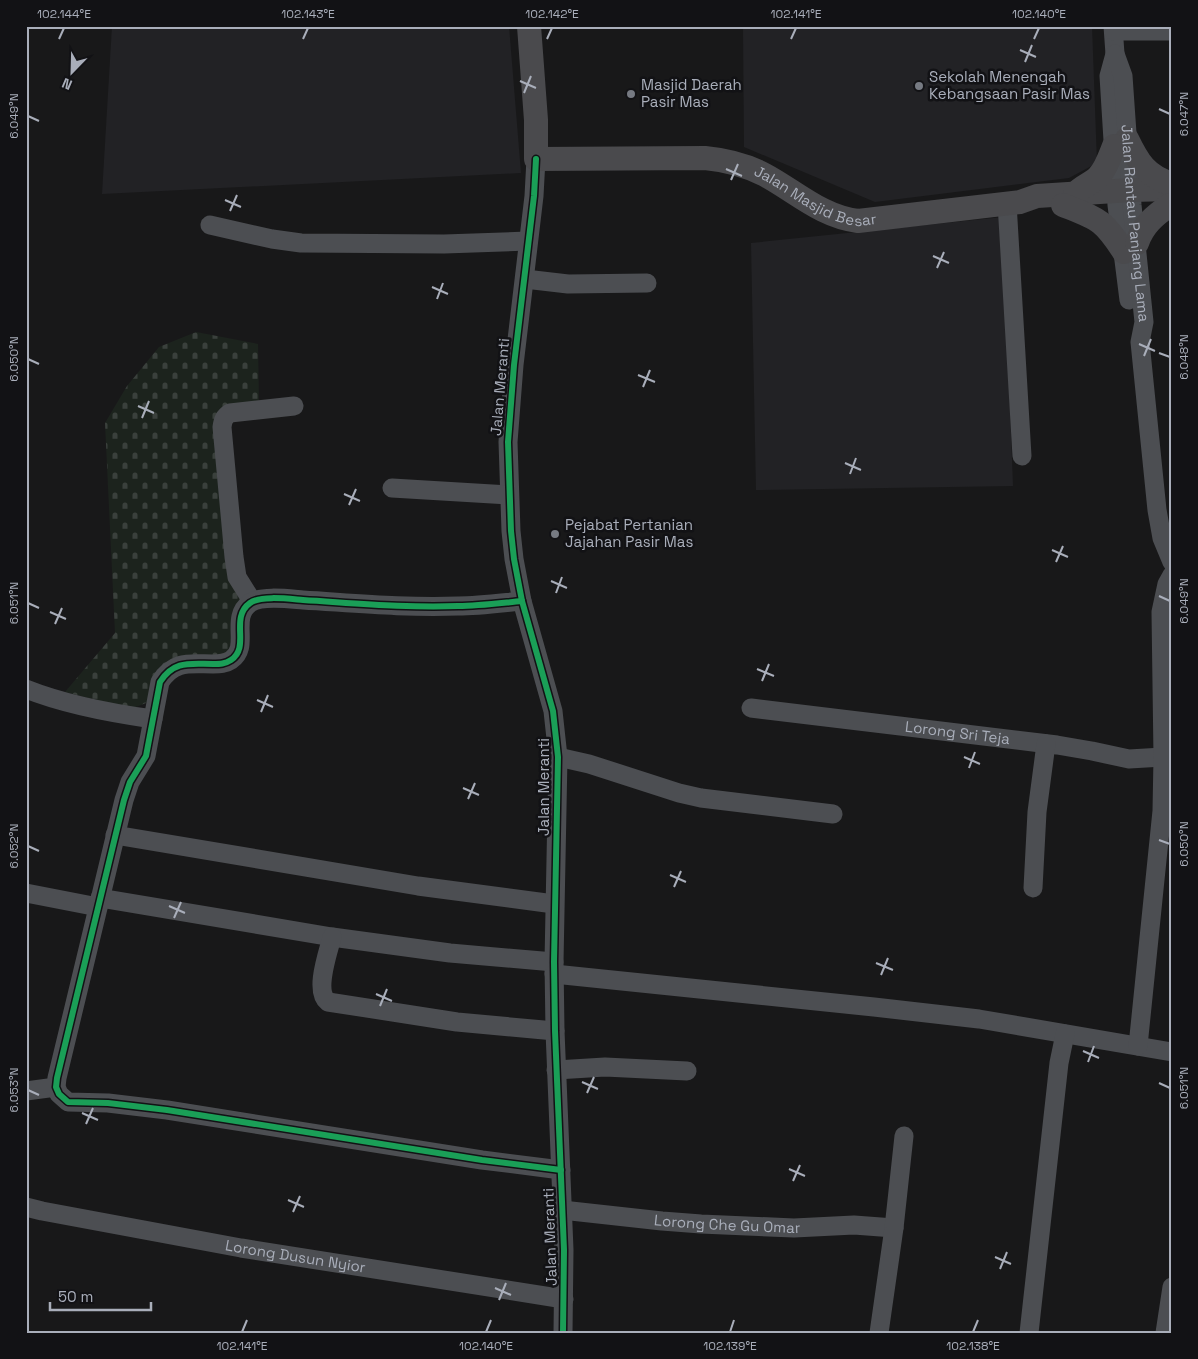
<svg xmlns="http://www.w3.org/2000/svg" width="1198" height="1359" font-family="'Space Grotesk',sans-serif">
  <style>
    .built { fill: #222225 }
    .cemetery { fill: url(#cemetery-stones) }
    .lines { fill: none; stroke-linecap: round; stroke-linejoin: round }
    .minor { stroke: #4c4e52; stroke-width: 19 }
    .major { stroke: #4a4a4d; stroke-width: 24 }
    .cycleway-casing { stroke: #121215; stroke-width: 9 }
    .cycleway { stroke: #1a9f57; stroke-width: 6 }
    .ticks { fill: none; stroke: #a9aeba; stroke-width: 2 }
    .poi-dot { fill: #767a82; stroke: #121215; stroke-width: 2 }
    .labels { text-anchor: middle; stroke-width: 5; stroke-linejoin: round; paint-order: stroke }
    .poi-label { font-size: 15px; fill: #a9aeba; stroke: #121215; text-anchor: start }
    .street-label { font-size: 15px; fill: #a9aeba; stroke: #121215 }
    .neatline { fill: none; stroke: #a9aeba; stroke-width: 2 }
    .ticks-label { font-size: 12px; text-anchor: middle; fill: #a9aeba }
  </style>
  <defs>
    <pattern id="cemetery-stones" width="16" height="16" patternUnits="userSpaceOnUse" patternTransform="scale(1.25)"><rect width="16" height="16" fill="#1c231d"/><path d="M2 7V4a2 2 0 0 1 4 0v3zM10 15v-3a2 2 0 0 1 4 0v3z" fill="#3a403c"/></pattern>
  </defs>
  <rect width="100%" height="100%" fill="#181819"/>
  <g class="built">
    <polygon points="112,26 509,26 521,173 102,194"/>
    <polygon points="743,26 1092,26 1097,163 1069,178 875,202 744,147"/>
    <polygon points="1003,217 1013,486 756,490 751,243"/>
  </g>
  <polygon class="cemetery" points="196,332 258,344 259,403 219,410 219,419 244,601 229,656 171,660 146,703 131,709 65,692 115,633 105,423 127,386 159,347"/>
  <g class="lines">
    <g class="minor">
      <polyline points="1113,26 1115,54 1109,76 1117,205 1129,300"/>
      <polyline points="1114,31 1172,31"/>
      <path id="s1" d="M1115,54L1123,76L1132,205L1144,322L1140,342L1157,510L1162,538L1172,562"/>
      <polyline points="536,159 534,196 514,365 508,442 511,531 514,559 522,601 553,711 558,757 554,962 555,1031 564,1250 563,1333"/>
      <polyline points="1007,203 1022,456"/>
      <polyline points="210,225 272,239 301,243 444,244 528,241"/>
      <polyline points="525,279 568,284 647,283"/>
      <polyline points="392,488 509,495"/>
      <path d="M252,601L237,577L234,557L222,427C223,420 224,417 230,413L294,406"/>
      <path d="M522,601C501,603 479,606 458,606C406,608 354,603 303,600C290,599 261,595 250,603C229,618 251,647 231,660C225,664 220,664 213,664C190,664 174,660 160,682L146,756L130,782L124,800L57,1078L56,1087L59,1094L68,1102L108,1103L167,1110L482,1160L561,1170"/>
      <path d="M26,689C66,705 110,713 153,719"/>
      <path id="s2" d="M751,708L1057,745L1092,751L1129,759L1163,757"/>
      <polyline points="558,757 589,764 679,793 701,798 833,814"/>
      <polyline points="115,835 418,886 554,904"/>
      <polyline points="1033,888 1037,812 1046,744"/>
      <polyline points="26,893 98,907"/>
      <polyline points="100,898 332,937 450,953 554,962"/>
      <path d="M332,937C328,953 314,991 328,1002L457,1022L555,1031"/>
      <polyline points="554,974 874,1007 979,1019 1172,1052"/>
      <polyline points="1138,1046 1162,811 1163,757 1161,612 1167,584 1172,575"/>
      <polyline points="556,1070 605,1067 687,1071"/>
      <polyline points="26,1091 56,1087"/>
      <path id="s3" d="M26,1207L42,1211L241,1248L564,1299"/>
      <path id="s4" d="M562,1210L662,1221L701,1224L794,1228L854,1225L894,1228"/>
      <polyline points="879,1333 894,1228 904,1136"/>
      <polyline points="1029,1333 1059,1063 1065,1034"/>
      <polyline points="1165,1333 1172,1287"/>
    </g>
    <g class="major">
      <path id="s5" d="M529,26L536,120V159L705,158C726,160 746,165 765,175C795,191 822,217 858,221L1020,202L1037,196L1131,190L1172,189"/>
      <path d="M1127,139C1138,162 1146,176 1172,184"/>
      <path d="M1075,194C1082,186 1091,184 1098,177C1106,169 1110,156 1114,146"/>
      <path d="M1063,205C1098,219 1103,219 1124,252"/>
      <path d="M1137,243C1143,225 1155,215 1170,205"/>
    </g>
    <g class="cycleway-casing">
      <g id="cycleway">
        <polyline points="536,159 534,196 514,365 508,442 511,531 514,559 522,601 553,711 558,757 554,962 555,1031 564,1250 563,1333"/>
        <path d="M522,601C501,603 479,606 458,606C406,608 354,603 303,600C290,599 261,595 250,603C229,618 251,647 231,660C225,664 220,664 213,664C190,664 174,660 160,682L146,756L130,782L124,800L57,1078L56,1087L59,1094L68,1102L108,1103L167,1110L482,1160L561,1170"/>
      </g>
    </g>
    <use href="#cycleway" class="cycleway"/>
  </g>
  <path class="ticks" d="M59,39L64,28M303,39L308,28M547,39L552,28M791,39L796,28M1034,39L1039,28M1020,50L1036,57M1025,62L1032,45M520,81L536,88M524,93L531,76M1159,109L1170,114M28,116L39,121M726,169L742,176M731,180L738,164M225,200L241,207M230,211L237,195M933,256L949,263M937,268L944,252M432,287L448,294M437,299L443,283M1139,344L1155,351M1159,353L1170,357M1144,356L1151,339M28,359L39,364M638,375L655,382M643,387L650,370M138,406L154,413M142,418L149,401M845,463L861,470M850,474L856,458M344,494L360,501M349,505L356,489M1052,550L1068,557M1056,562L1063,546M551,581L567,588M556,593L562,577M1159,596L1170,601M28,603L39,608M50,612L66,619M55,624L62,608M757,669L774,676M762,681L769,664M257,700L273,707M261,712L268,695M964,757L980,764M969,768L975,752M463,788L479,795M468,799L475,783M1159,840L1170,844M28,846L39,851M670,875L686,882M674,887L681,871M169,906L185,913M174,918L181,902M876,963L893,970M881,975L888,958M376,994L392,1001M380,1006L387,989M1083,1051L1099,1058M1088,1062L1094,1046M582,1082L598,1089M1159,1083L1170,1088M28,1090L39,1095M587,1093L594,1077M82,1113L98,1120M86,1124L93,1108M789,1169L805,1176M793,1181L800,1165M288,1200L304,1207M293,1212L300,1196M995,1257L1011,1264M1000,1269L1007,1252M495,1288L511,1295M499,1300L506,1283M242,1332L247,1320M486,1332L491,1320M730,1332L734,1320M973,1332L978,1320"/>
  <g class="poi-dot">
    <circle cx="919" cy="86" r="5"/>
    <circle cx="631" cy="94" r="5"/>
    <circle cx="555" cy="534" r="5"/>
  </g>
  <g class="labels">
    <g class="poi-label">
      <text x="929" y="82">Sekolah Menengah<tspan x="929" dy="17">Kebangsaan Pasir Mas</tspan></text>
      <text x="641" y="90">Masjid Daerah<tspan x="641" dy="17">Pasir Mas</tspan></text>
      <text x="565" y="530">Pejabat Pertanian<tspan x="565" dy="17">Jajahan Pasir Mas</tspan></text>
    </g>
    <g class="street-label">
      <text dy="5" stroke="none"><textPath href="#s5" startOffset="421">Jalan Masjid Besar</textPath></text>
      <text dy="5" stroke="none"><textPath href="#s1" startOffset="171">Jalan Rantau Panjang Lama</textPath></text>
      <text transform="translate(500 387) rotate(-85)" y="5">Jalan Meranti</text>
      <text dy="5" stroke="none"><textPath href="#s2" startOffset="208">Lorong Sri Teja</textPath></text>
      <text transform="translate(544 787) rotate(-90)" y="5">Jalan Meranti</text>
      <text dy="5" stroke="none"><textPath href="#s4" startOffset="166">Lorong Che Gu Omar</textPath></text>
      <text transform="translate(550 1237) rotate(-92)" y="5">Jalan Meranti</text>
      <text dy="5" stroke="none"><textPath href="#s3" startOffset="274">Lorong Dusun Nyior</textPath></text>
    </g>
  </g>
  <rect width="1198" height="1359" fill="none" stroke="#121215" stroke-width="55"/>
  <g transform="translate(72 72) rotate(203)" stroke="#121215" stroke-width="4" paint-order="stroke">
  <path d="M0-4L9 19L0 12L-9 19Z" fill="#a9aeba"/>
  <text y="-8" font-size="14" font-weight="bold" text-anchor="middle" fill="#a9aeba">N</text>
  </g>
  <path d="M50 1302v8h101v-8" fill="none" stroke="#a9aeba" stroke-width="2.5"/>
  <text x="58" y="1302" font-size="15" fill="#a9aeba" stroke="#121215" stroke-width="4" paint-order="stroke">50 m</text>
  <rect x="28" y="28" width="1142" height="1304" class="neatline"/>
  <g class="ticks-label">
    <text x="64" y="18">102.144°E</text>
    <text x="308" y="18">102.143°E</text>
    <text x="552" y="18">102.142°E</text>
    <text x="796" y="18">102.141°E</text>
    <text x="1039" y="18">102.140°E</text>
    <text transform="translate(1184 114) rotate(-90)" y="4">6.047°N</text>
    <text transform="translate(14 116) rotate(-90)" y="4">6.049°N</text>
    <text transform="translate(1184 357) rotate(-90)" y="4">6.048°N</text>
    <text transform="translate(14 359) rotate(-90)" y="4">6.050°N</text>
    <text transform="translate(1184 601) rotate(-90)" y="4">6.049°N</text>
    <text transform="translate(14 603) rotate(-90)" y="4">6.051°N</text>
    <text transform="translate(1184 844) rotate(-90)" y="4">6.050°N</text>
    <text transform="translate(14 846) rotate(-90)" y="4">6.052°N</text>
    <text transform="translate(1184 1088) rotate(-90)" y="4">6.051°N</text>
    <text transform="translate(14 1090) rotate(-90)" y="4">6.053°N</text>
    <text x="242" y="1350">102.141°E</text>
    <text x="486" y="1350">102.140°E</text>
    <text x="730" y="1350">102.139°E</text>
    <text x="973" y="1350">102.138°E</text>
  </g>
</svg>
